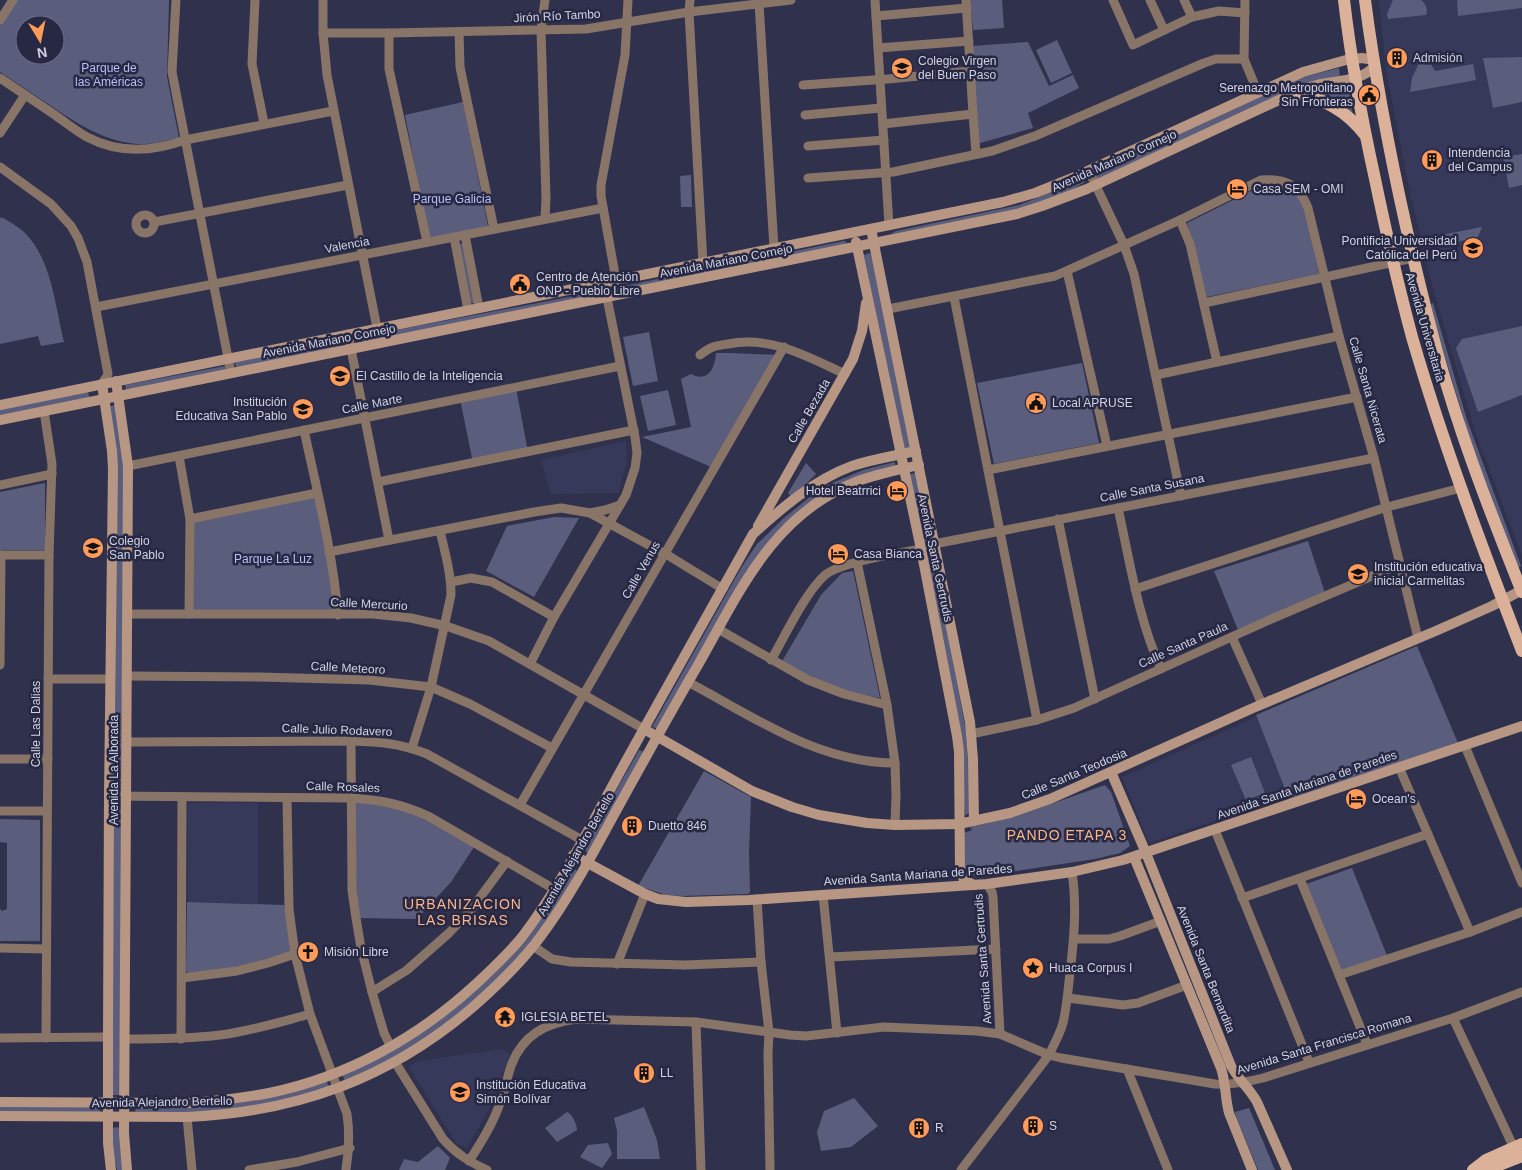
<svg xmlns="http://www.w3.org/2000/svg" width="1522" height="1170" font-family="Helvetica,sans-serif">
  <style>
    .built { fill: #37395b }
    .green { fill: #5a5d7c; fill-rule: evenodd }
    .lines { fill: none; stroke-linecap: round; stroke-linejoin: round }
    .street { stroke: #897468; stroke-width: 9 }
    .secondary { stroke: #b79783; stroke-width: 10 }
    .primary { stroke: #dbb299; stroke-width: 12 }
    .labels { text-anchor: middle; stroke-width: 5; stroke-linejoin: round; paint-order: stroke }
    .street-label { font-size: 12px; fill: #d0d2e3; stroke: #272843 }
    .poi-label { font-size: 12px; fill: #d0d2e3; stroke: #272843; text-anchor: start }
    .park-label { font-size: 12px; fill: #b9bef7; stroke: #272843 }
    .neighbourhood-label { font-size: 14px; letter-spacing: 1px; fill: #fcb68a; stroke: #272843 }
  </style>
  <rect width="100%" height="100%" fill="#30324d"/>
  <g class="built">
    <polygon points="1379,0 1522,0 1522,556 1476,434 1433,289 1409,188 1387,75"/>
    <polygon points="626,441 627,461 618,493 551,494 541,460"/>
    <polygon points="1256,717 1289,795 1149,843 1122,777"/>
    <polygon points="187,803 258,803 258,904 188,902"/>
    <polygon points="503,1049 510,1055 489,1109 467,1148 457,1144 409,1067 417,1061"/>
  </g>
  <g class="green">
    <path d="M17,0H169L167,77L179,138C165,141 151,145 137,144C104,141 78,124 51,106C34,95 17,83 0,72V25ZM25,25H55V55H25Z"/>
    <polygon points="970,0 1002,0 1004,28 973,30"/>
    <path d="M1393,0H1421C1426,4 1428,9 1426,15L1388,19L1387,14Z"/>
    <polygon points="1457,0 1522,0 1522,8 1458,16"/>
    <polygon points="1057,40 1072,73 1051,83 1036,50"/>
    <polygon points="1028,42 1049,86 1073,75 1079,88 1028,113 1033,128 977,144 972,46"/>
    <polygon points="1522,57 1522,102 1493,108 1483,58"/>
    <polygon points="1419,63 1430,63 1435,71 1473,64 1476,80 1410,92 1412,78"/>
    <polygon points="1339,68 1340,77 1098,179 1095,176 1105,171 1108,166 1303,77"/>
    <polygon points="1348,85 1353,117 1307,93"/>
    <polygon points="463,102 488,226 429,238 405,115"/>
    <polygon points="1522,154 1522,185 1509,188 1503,157"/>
    <polygon points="691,175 692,207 681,207 680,176"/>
    <polygon points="1082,178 1085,182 1073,189 1071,192 1042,205 877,237 891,234 896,231 1019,205 1037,198"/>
    <polygon points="1271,184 1285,186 1297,194 1304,205 1319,274 1207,297 1187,223 1261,186"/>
    <path d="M1,217C9,221 17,226 24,232C52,259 55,306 64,342L41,346L38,336L0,344V219Z"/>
    <polygon points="1482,227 1478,237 1435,247 1431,237"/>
    <polygon points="844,241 846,242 847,246 616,296 614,288"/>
    <polygon points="465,243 476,303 472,303 470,301 459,247 460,244"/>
    <polygon points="869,253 871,254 913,446 909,449 903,447 864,255"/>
    <polygon points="600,291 600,294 364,346 363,338 382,334 386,332"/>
    <polygon points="1433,303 1467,420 1521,566 1517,568 1469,436 1434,321 1431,304"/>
    <polygon points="1522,326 1522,395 1478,412 1456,348 1462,339"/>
    <polygon points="649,332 658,381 633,386 623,337"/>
    <polygon points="339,341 340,349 238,370 234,362"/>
    <path d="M716,353H731L778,355L711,467L642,437L691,427L681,379L691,374C708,383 715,368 716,353Z"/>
    <polygon points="1082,363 1099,443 994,464 977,383"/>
    <polygon points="225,366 227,373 127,393 125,385"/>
    <polygon points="516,388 528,452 473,463 460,399"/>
    <polygon points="668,390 676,425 648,431 640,396"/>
    <polygon points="88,392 90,400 0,418 0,409"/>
    <polygon points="115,405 124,466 121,792 112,791 116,466 107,407"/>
    <polygon points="895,462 895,468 804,510 772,537 750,569 660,729 652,727 741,568 757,544 784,518 821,488 863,470"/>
    <polygon points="806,463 816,474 792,498 788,493"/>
    <polygon points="917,473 966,731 971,813 965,815 959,727 910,474"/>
    <polygon points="45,483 45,550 0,550 0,492"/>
    <polygon points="317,493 338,615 189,614 190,519"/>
    <polygon points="554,517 579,518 534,597 486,571 507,526"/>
    <polygon points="1308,541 1325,593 1238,630 1214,571"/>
    <polygon points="853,571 880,698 844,691 808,679 781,663 821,595 842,573"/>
    <polygon points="1417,646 1458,743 1289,799 1256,715"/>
    <polygon points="639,750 646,753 589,853 583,850"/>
    <polygon points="1251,757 1265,793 1246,800 1231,765"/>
    <polygon points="704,771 751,797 749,852 750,892 748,894 682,896 666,895 638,886"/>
    <polygon points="1105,785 1111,792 1130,846 1120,853 1095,859 976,877 964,869 964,833 972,830 970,827 1014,817"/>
    <polygon points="352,798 407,807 476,844 451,882 417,919 356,918"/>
    <polygon points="113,800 123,801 122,1095 112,1095"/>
    <polygon points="0,819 40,820 40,941 0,941 0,909 2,911 7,909 7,843 0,842"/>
    <path d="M571,867L579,872C567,891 555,911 542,929C500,987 442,1033 379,1066C368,1071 356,1076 345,1081L342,1074L478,987Z"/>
    <polygon points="1352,868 1388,958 1342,972 1306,884"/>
    <polygon points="187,902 284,905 292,951 239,968 189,974 186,971"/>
    <polygon points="326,1080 329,1086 325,1089 272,1103 194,1113 135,1114 136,1106 194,1106"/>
    <polygon points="854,1098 878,1126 851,1147 821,1151 817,1132 824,1111"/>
    <polygon points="0,1106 96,1106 100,1110 100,1113 0,1115"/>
    <polygon points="644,1107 657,1140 660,1159 617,1159 617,1131 614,1118"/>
    <polygon points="1249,1108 1275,1170 1258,1170 1236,1117 1235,1112"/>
    <path d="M567,1112C572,1114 577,1124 577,1130L557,1142L545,1128Z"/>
    <polygon points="118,1127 121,1131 124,1170 117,1170 112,1147 113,1128"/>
    <polygon points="608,1143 612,1154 602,1168 580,1157 588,1145"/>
    <polygon points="438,1146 450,1158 445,1170 399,1170 404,1159 418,1162"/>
  </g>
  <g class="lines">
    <g class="street">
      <polyline points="176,0 172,72 231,373"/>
      <polyline points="255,0 252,64 264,123"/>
      <polyline points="323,0 323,33 327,75 377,328"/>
      <polyline points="545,0 541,30 546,198 545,219"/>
      <polyline points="690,0 689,12 703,263"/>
      <polyline points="875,0 889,225"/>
      <polyline points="966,0 973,114 976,154"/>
      <polyline points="1113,0 1133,45 1192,17 1219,11 1245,13"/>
      <polyline points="1150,0 1164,30"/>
      <polyline points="1184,0 1192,17"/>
      <polyline points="1245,0 1244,59 1258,93"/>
      <polyline points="759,3 774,248"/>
      <polyline points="876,16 967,8"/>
      <polyline points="0,20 13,0"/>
      <polyline points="459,32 460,67 494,229"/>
      <polyline points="323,33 389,33 586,29 689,12 791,0"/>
      <polyline points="389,33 389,69 427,242"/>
      <polyline points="878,48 969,41"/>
      <path d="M0,78C18,90 37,103 55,115C65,122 76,131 87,137C119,154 152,152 185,140L333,111"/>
      <polyline points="803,85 888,79 970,71"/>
      <polyline points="805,115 881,108"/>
      <polyline points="883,124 973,114"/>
      <polyline points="0,133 25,95"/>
      <polyline points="808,146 884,140"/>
      <polyline points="0,167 51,204 71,226 78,238 87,262 108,374 102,384"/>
      <polyline points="1089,171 1124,245 1134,274 1181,496"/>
      <polyline points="808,178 893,172 992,151 1035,136 1204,63 1216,59 1244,59"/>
      <circle cx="145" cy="224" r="9"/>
      <polyline points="1180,220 1190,244 1217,362"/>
      <polyline points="154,222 348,185"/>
      <polyline points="465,235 479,308"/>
      <polyline points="454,237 468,310"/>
      <polyline points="1067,271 1107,446"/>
      <polyline points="616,280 601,196 601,185 625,55 628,0"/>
      <polyline points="954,297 1037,720"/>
      <polyline points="1204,303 1413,258"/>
      <polyline points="96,307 603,208"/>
      <path d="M888,309L1055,276L1180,220L1261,180C1286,178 1299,185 1308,208L1339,336L1374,458L1418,638"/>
      <polyline points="348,334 389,540"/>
      <path d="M700,355C711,346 715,346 728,344C770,335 808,357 845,374"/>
      <polyline points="1156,375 1339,336"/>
      <polyline points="44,411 52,464 49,555 46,1038"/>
      <path d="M304,430C317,491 333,553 338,615"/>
      <polyline points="179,456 190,519 189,614"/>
      <polyline points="128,466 620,366"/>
      <polyline points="988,470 1357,397"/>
      <polyline points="378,482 634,430"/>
      <polyline points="0,485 52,474"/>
      <path d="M1118,508C1130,562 1138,618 1161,669"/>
      <polyline points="590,513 605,510 620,505"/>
      <polyline points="190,519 317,493"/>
      <polyline points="1058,519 1095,699"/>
      <polyline points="934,544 1374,458"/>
      <polyline points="329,552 534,512 561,508 590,513 669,556 723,589"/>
      <polyline points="0,555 49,555"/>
      <polyline points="857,562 887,705 895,763 896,795 895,825"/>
      <polyline points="451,582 471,578 492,582 554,617"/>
      <polyline points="1135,589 1387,507 1461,488"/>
      <polyline points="127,614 373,614 411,618 446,626 489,641 644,729"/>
      <polyline points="718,629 808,680 844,694 887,705"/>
      <polyline points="1232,637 1262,704"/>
      <path d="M771,660C785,636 805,593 825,575C841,562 898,553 921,549"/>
      <polyline points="530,664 554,617 626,495 635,468 637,453 635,437 604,283"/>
      <polyline points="0,665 1,555"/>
      <polyline points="127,676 260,677 369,680 431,687 470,704 552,748"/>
      <polyline points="48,679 110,679"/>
      <path d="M688,682C754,717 818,763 895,763"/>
      <polyline points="971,734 1037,720 1074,708 1267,621 1400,564"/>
      <polyline points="351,741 352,890 356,918 361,948 372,992 384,1033 391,1047"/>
      <path d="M127,742L351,741C380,742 399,743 427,754L582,840"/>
      <polyline points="1465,746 1522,883"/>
      <path d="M412,748L431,687L451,595C451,573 445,552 440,531"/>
      <polyline points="0,759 48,759"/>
      <polyline points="1399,767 1470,932"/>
      <path d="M109,796L352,798C381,800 401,804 428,816L554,889"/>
      <path d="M287,798L289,909L295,954L310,1014L347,1114C350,1134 349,1150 346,1170"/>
      <polyline points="520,805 784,347"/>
      <polyline points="0,811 47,811"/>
      <polyline points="1215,830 1309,1062"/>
      <polyline points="1300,879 1367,1044"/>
      <polyline points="987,884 992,892 993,897 1000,1034"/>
      <polyline points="823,895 837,1033"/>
      <polyline points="1242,898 1428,834"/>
      <polyline points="757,899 761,962 769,1032 768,1054 770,1170"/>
      <polyline points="1074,939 1109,939 1120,936 1161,921"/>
      <polyline points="533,946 552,959 571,962 685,965 761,962"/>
      <polyline points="0,948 46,949"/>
      <polyline points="830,957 996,949"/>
      <polyline points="617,964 645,894"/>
      <polyline points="1339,975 1470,932 1522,912"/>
      <polyline points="182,978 237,971 268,963 295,954"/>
      <polyline points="372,992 407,970 449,933 470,911 507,861"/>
      <polyline points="1068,998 1123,1005 1138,1003 1187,985"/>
      <polyline points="1453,1018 1514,1148"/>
      <polyline points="696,1022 701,1170"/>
      <polyline points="0,1038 108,1037"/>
      <path d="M124,1039C156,1039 188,1039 220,1035C251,1031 280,1022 310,1014"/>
      <polyline points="181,1039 182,797"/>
      <path d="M395,1062L443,1139C456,1154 470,1162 487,1170"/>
      <polyline points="1127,1069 1168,1170"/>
      <polyline points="187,1117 192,1170"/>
      <path d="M469,1161C481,1143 493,1124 500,1103C505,1091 507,1078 511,1066C522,1035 546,1023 576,1019L696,1022L790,1035L806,1036L884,1027L977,1031L1000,1034L1049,1055L1061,1058L1215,1084C1232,1085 1247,1082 1263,1078L1453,1018L1522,992"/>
      <polyline points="249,1170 297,1162 350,1148"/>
      <path d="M961,1170L1049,1055C1054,1044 1060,1034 1063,1023C1067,1006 1068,989 1070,973C1074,939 1077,906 1072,872"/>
    </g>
    <g class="secondary">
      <polyline points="871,229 970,722 973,760 974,821"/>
      <polyline points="856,242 921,549 957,736 959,752 960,870 964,880 974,885"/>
      <polyline points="116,381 128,466 124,1133 127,1170"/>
      <polyline points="102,384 112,451 113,469 109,796 108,1037 108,1143 111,1170"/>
      <polyline points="0,405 1003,202 1035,193 1070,179 1303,72 1346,60 1362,58 1374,60"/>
      <path d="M0,420L1017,214L1042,206L1087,189L1294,93C1303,89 1312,86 1321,84C1339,80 1361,81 1374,67"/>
      <polyline points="758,526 853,359 862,331 866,303"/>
      <polyline points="644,729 752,791 792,807 819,815 867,823 895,825 959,824 1010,813 1050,799 1253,708 1438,630 1492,606 1522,590"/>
      <path d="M1111,772L1146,853L1231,1066C1238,1079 1250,1089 1257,1102L1287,1170"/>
      <polyline points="573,855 645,894 658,899 686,902 749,900 987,884 1072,872 1123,860 1522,726"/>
      <path d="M1134,857L1221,1068C1226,1083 1225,1098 1229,1113L1252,1170"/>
      <path d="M0,1102L188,1103C215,1101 242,1098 269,1093C347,1077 419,1037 477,983C493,968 509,953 522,937C563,883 593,820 626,761C668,685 711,609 753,534C783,507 814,480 852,466C873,459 894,456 916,451"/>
      <path d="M0,1116L187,1117C297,1112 389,1079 473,1007C498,985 522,962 541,936C570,897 593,853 616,811C643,762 670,713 698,665C740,591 773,514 858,481C878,474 898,470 919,465"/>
    </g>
    <g class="primary">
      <path d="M1344,0C1351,60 1362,120 1375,179C1386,232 1398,285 1412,337C1443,444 1482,547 1522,651"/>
      <path d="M1365,0C1375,78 1390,155 1407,231C1419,283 1431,335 1447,386C1468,456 1495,524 1522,592"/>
      <path d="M1294,93C1324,98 1347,111 1365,135"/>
      <polyline points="1473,1170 1486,1160 1522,1144"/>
      <polyline points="1475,1170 1494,1167 1522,1156"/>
    </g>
  </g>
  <defs>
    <g id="building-disc" transform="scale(1.125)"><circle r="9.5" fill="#fe9b59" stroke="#272843"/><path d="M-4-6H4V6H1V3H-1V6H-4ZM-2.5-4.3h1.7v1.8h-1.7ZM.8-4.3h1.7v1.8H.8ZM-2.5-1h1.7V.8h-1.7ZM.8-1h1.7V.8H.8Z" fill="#111"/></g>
    <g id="school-disc" transform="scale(1.125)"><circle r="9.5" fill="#fe9b59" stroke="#272843"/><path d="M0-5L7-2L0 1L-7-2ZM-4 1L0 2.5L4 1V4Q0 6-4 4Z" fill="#111"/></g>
    <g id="civic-disc" transform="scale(1.125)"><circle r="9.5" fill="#fe9b59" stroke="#272843"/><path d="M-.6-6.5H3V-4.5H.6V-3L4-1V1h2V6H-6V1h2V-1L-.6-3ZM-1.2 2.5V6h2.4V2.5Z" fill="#111"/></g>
    <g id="hotel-disc" transform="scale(1.125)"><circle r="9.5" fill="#fe9b59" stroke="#272843"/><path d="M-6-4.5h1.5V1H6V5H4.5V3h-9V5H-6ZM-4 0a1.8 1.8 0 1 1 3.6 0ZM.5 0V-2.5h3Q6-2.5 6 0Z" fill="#111"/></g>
    <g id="university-disc" transform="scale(1.125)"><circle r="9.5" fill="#fe9b59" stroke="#272843"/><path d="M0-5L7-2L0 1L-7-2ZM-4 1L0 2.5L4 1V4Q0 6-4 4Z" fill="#111"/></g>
    <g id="church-disc" transform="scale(1.125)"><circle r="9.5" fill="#fe9b59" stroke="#272843"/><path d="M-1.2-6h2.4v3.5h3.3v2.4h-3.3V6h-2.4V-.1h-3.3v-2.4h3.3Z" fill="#111"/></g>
    <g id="sight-disc" transform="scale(1.125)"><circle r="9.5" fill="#fe9b59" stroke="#272843"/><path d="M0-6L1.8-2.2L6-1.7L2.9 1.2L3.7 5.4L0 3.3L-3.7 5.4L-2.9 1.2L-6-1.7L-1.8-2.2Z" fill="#111"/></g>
    <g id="temple-disc" transform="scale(1.125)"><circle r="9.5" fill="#fe9b59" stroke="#272843"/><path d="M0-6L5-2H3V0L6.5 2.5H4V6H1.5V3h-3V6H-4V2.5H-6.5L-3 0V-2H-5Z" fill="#111"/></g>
  </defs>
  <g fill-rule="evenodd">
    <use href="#building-disc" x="1397" y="58"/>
    <use href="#school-disc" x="902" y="68"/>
    <use href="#civic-disc" x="1369" y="95"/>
    <use href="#building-disc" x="1432" y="160"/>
    <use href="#hotel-disc" x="1237" y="189"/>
    <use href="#university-disc" x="1473" y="248"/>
    <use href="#civic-disc" x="520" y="284"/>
    <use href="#school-disc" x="340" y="376"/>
    <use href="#civic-disc" x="1036" y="403"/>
    <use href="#school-disc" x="303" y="409"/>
    <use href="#hotel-disc" x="897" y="491"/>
    <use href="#school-disc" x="93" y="548"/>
    <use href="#hotel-disc" x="838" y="554"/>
    <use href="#school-disc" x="1358" y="574"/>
    <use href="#hotel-disc" x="1356" y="799"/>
    <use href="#building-disc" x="632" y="826"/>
    <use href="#church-disc" x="308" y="952"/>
    <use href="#sight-disc" x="1033" y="968"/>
    <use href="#temple-disc" x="505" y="1017"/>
    <use href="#building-disc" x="644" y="1073"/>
    <use href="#school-disc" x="460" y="1092"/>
    <use href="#building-disc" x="1033" y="1126"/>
    <use href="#building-disc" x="919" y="1128"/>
  </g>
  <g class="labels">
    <g class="street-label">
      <text transform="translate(557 16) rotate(-3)" y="4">Jirón Río Tambo</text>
      <text transform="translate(1114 161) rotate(-24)" y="4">Avenida Mariano Cornejo</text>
      <text transform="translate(347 245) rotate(-11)" y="4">Valencia</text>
      <text transform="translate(726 261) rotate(-11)" y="4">Avenida Mariano Cornejo</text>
      <text transform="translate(1425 327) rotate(74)" y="4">Avenida Universitaria</text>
      <text transform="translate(329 341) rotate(-11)" y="4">Avenida Mariano Cornejo</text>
      <text transform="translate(1368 390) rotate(74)" y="4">Calle Santa Nicerata</text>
      <text transform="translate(372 404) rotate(-11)" y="4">Calle Marte</text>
      <text transform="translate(809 411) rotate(-60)" y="4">Calle Bezada</text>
      <text transform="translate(1152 488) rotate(-11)" y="4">Calle Santa Susana</text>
      <text transform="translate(935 558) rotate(78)" y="4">Avenida Santa Gertrudis</text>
      <text transform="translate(641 570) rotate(-60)" y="4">Calle Venus</text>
      <text transform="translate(369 604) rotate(3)" y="4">Calle Mercurio</text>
      <text transform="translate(1183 645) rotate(-24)" y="4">Calle Santa Paula</text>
      <text transform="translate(348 668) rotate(3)" y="4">Calle Meteoro</text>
      <text transform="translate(36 724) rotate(-90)" y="4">Calle Las Dalias</text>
      <text transform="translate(337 730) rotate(2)" y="4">Calle Julio Rodavero</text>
      <text transform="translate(114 770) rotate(-90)" y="4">Avenida La Alborada</text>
      <text transform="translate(1074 774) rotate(-23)" y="4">Calle Santa Teodosia</text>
      <text transform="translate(1307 785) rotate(-19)" y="4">Avenida Santa Mariana de Paredes</text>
      <text transform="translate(343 787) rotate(2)" y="4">Calle Rosales</text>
      <text transform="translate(576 854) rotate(-60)" y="4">Avenida Alejandro Bertello</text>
      <text transform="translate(918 875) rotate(-4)" y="4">Avenida Santa Mariana de Paredes</text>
      <text transform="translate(983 959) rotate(-94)" y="4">Avenida Santa Gertrudis</text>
      <text transform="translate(1206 969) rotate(68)" y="4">Avenida Santa Bernardita</text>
      <text transform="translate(1324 1044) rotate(-17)" y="4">Avenida Santa Francisca Romana</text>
      <text transform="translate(162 1102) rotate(-1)" y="4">Avenida Alejandro Bertello</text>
    </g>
    <g class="poi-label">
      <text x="1413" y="62">Admisión</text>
      <text x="918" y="65">Colegio Virgen<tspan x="918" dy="14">del Buen Paso</tspan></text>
      <text x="1353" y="92" text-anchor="end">Serenazgo Metropolitano<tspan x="1353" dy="14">Sin Fronteras</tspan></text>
      <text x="1448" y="157">Intendencia<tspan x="1448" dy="14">del Campus</tspan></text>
      <text x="1253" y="193">Casa SEM - OMI</text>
      <text x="1457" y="245" text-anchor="end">Pontificia Universidad<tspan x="1457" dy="14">Católica del Perú</tspan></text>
      <text x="536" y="281">Centro de Atención<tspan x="536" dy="14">ONP - Pueblo Libre</tspan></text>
      <text x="356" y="380">El Castillo de la Inteligencia</text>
      <text x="287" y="406" text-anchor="end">Institución<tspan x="287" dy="14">Educativa San Pablo</tspan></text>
      <text x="1052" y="407">Local APRUSE</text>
      <text x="881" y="495" text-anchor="end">Hotel Beatrrici</text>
      <text x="109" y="545">Colegio<tspan x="109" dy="14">San Pablo</tspan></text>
      <text x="854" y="558">Casa Bianca</text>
      <text x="1374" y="571">Institución educativa<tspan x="1374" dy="14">inicial Carmelitas</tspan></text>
      <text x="1372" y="803">Ocean's</text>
      <text x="648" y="830">Duetto 846</text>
      <text x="324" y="956">Misión Libre</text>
      <text x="1049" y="972">Huaca Corpus I</text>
      <text x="521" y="1021">IGLESIA BETEL</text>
      <text x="660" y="1077">LL</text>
      <text x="476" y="1089">Institución Educativa<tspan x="476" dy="14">Simón Bolívar</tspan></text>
      <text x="1049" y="1130">S</text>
      <text x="935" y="1132">R</text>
    </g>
    <g class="park-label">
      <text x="109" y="72">Parque de<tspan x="109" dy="14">las Américas</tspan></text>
      <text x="452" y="203">Parque Galicia</text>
      <text x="273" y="563">Parque La Luz</text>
    </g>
    <g class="neighbourhood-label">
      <text x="1067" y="840">PANDO ETAPA 3</text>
      <text x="463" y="909">URBANIZACION<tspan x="463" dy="16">LAS BRISAS</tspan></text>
    </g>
  </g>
  <g transform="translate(40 40) rotate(170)"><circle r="24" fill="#272843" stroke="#6b6c83"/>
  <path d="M0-4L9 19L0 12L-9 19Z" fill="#fe9b59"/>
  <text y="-8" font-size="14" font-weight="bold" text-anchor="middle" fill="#d0d2e3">N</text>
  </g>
</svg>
